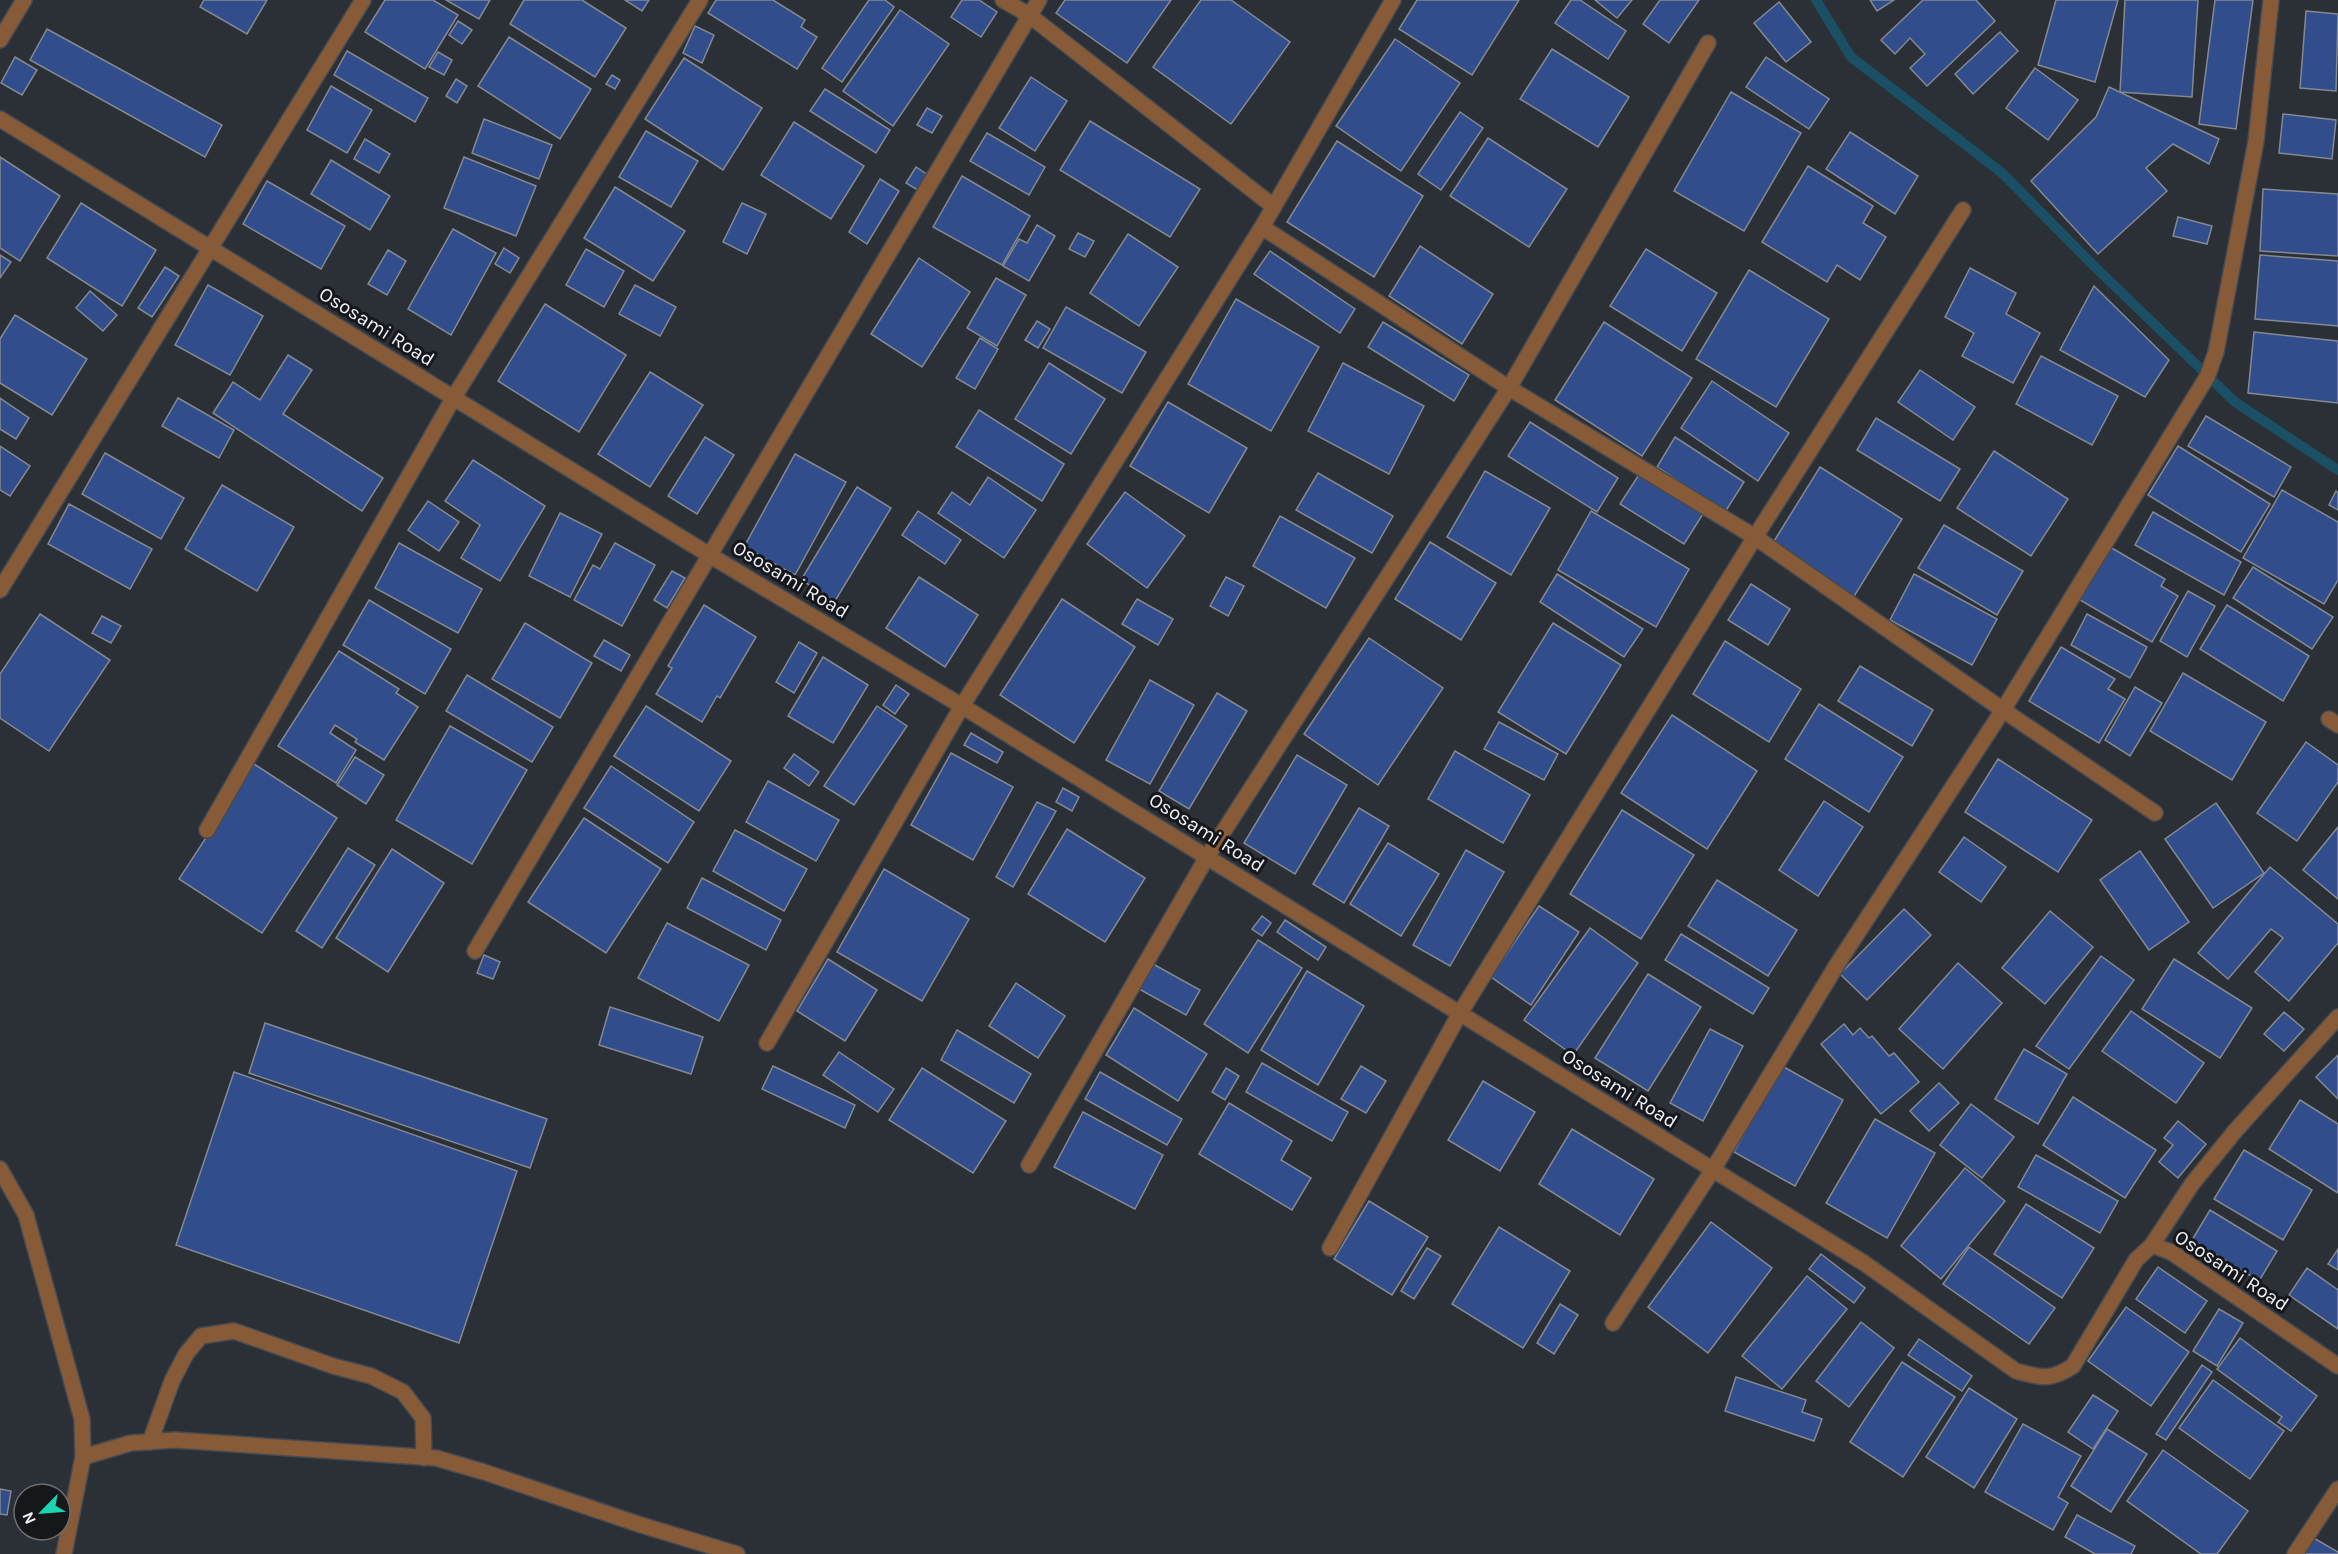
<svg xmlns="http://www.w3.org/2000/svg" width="2338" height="1554" font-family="Karla,sans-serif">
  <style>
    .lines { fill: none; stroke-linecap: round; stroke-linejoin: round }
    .stream { stroke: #1a4f64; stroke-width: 10 }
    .building { fill: #314d8c; stroke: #848991; stroke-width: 1.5 }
    .minor-casing { stroke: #464a51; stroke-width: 18 }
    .minor { stroke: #875b38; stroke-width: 15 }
    .labels { text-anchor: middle; stroke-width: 6; stroke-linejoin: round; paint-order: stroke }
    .street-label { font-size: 20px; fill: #eef1f6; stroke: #15171a }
  </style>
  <rect width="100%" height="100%" fill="#2b2f36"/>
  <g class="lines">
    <polyline class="stream" points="1816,0 1851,57 2001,172 2095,267 2235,402 2338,470"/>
  </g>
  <g class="building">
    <polygon points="204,0 267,0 247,34 200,7"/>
    <polygon points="385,0 433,0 458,15 425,69 365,32"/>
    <polygon points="446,0 490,0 479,19"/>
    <polygon points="524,0 582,0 626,28 595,77 510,24"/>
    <polygon points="625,0 649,0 642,11"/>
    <polygon points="716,0 773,0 805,20 801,27 817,37 797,69 708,13"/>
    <polygon points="869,0 885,0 894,7 842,82 822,68"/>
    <polygon points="962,0 979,0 997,12 981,37 951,17"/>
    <polygon points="1065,0 1171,0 1127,63 1056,13"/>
    <polygon points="1201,0 1231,0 1290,42 1231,124 1153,67"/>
    <polygon points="1417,0 1519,0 1472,75 1399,29"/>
    <polygon points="1571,0 1580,0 1626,31 1608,59 1555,23"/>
    <polygon points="1595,0 1632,0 1617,18"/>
    <polygon points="1660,0 1699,0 1669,43 1643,24"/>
    <polygon points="1870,0 1894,0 1877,11"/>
    <polygon points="1923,0 1976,0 1995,21 1927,86 1910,68 1925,54 1910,38 1895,54 1881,40"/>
    <polygon points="2056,0 2118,0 2095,82 2038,65"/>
    <polygon points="2125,0 2198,0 2192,97 2120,92"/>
    <polygon points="2215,0 2253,0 2236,129 2199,124"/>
    <polygon points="1779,2 1811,42 1786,62 1754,23"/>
    <polygon points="900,10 949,44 893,126 843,91"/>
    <polygon points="2306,11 2338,14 2336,91 2300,88"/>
    <polygon points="458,21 472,30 462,44 449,35"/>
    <polygon points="695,26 714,35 702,63 683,53"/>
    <polygon points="47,29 222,125 205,157 30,60"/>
    <polygon points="2000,32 2018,51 1973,94 1955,74"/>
    <polygon points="509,37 591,89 560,139 478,86"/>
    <polygon points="1395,39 1460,83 1401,171 1336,126"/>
    <polygon points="1552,49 1629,97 1598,147 1520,99"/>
    <polygon points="347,51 428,98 415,122 334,75"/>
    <polygon points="438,52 452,60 444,75 429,67"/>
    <polygon points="15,57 37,70 22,95 1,83"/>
    <polygon points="1766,57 1829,99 1809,129 1746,87"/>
    <polygon points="684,58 762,108 723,170 645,119"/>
    <polygon points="2035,68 2078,100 2048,140 2006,108"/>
    <polygon points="612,75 620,80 615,89 606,84"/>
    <polygon points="1031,77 1067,101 1035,151 999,128"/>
    <polygon points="456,79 467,86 457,103 446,96"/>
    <polygon points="331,86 372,110 347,153 307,130"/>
    <polygon points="2109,87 2219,139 2209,164 2173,144 2146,168 2167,191 2098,254 2031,181 2096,117"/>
    <polygon points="825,89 890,130 876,153 810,111"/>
    <polygon points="1731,92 1801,133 1744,231 1674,191"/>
    <polygon points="927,108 942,116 932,133 917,125"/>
    <polygon points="1460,112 1483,128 1441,190 1418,174"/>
    <polygon points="2283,114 2336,120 2332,159 2279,153"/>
    <polygon points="484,119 552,145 539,179 472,153"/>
    <polygon points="1090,121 1200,189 1170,237 1060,170"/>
    <polygon points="794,122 864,166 831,219 761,175"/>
    <polygon points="646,131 698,161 671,207 619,177"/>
    <polygon points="1850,132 1918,176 1895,214 1826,169"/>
    <polygon points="987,133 1045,167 1029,195 970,161"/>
    <polygon points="1488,138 1567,189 1529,247 1450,196"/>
    <polygon points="365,139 390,154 379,173 354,159"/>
    <polygon points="1337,141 1423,196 1374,277 1287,222"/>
    <polygon points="0,157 60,196 20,261 0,248"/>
    <polygon points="464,157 536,186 516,236 444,208"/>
    <polygon points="331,160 390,196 370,230 311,194"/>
    <polygon points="1808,166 1873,206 1863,223 1886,237 1860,280 1837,265 1827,282 1762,242"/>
    <polygon points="916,167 931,177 921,192 906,183"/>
    <polygon points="962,176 1030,216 1002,265 933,227"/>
    <polygon points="880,179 899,191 867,244 849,232"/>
    <polygon points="267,181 345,226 321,269 243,224"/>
    <polygon points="615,187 685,231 653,281 584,238"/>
    <polygon points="2263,189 2338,194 2338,256 2260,251"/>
    <polygon points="81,203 156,250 122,306 47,258"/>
    <polygon points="742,203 766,214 747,254 723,242"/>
    <polygon points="2178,217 2212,226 2207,244 2173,236"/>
    <polygon points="1037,225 1055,236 1029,281 1003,266 1019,239 1027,243"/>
    <polygon points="453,229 496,253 451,335 408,309"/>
    <polygon points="1078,233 1094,241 1085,257 1069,249"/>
    <polygon points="1128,234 1178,267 1139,326 1090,293"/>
    <polygon points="1420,246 1493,294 1462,344 1389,296"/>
    <polygon points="504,248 519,258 510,273 495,264"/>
    <polygon points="586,249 624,271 604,307 566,285"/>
    <polygon points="1646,249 1717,293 1682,351 1610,306"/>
    <polygon points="388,250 406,261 387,295 368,284"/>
    <polygon points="1270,251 1355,309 1340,333 1254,274"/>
    <polygon points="0,255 11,262 0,278"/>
    <polygon points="2260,255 2338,261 2338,326 2255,319"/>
    <polygon points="919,258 970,292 922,367 871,334"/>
    <polygon points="165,267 179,276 152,317 138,308"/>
    <polygon points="1970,268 2016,293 2006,314 2040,333 2013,383 1962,356 1974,333 1945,317"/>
    <polygon points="1749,270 1829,319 1776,407 1696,359"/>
    <polygon points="996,278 1026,295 997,346 967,328"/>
    <polygon points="208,285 263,316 230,375 175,345"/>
    <polygon points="635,285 676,307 660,336 619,314"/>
    <polygon points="2094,286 2169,360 2145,397 2060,350"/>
    <polygon points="90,291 117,315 103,331 76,308"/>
    <polygon points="1236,299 1319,347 1271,431 1188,384"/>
    <polygon points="545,304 626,355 579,432 498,381"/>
    <polygon points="1066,307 1146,352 1122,393 1043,348"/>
    <polygon points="15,315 87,359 52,415 0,383 0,339"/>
    <polygon points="1037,321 1050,329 1038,348 1025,340"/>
    <polygon points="1383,322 1469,375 1454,401 1368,347"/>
    <polygon points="1604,322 1692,378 1642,456 1555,400"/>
    <polygon points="2254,332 2338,341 2338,403 2248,393"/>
    <polygon points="980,338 998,349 975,389 956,378"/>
    <polygon points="288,355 312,370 283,414 383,478 362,511 213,413 233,382 260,400"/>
    <polygon points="2041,356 2118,396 2092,445 2016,404"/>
    <polygon points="1049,363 1105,399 1071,454 1015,419"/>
    <polygon points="1343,363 1424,406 1389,474 1308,431"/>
    <polygon points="1920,370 1975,407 1953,440 1898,402"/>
    <polygon points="650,372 703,405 650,487 598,454"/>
    <polygon points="1712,381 1789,433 1758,481 1681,428"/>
    <polygon points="0,398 29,418 16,439 0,429"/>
    <polygon points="178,398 234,430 219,458 162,426"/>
    <polygon points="1168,402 1247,448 1209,513 1130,466"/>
    <polygon points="979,410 1064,464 1042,501 956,447"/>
    <polygon points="2206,416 2291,467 2274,497 2188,446"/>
    <polygon points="1876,418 1960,469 1940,501 1857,450"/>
    <polygon points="1530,422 1618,478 1597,512 1508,456"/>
    <polygon points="705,437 734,455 697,514 668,496"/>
    <polygon points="1675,437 1744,482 1725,512 1657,467"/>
    <polygon points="0,446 30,466 10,496 0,490"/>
    <polygon points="2178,446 2270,504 2241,552 2148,495"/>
    <polygon points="1994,451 2068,499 2031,556 1957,508"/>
    <polygon points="105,453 184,498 161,539 82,494"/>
    <polygon points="795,454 846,482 795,575 744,547"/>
    <polygon points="473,460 545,506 500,581 461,558 480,525 445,501"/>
    <polygon points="1820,467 1902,519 1853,598 1771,546"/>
    <polygon points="1485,471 1550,508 1511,575 1447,537"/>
    <polygon points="1318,473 1393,516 1372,553 1296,510"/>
    <polygon points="1640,473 1703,514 1684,544 1620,504"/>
    <polygon points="988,477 1036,510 1004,558 938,513 952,492 970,505"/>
    <polygon points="222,485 294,527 257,591 185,549"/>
    <polygon points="857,487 891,508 835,601 801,580"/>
    <polygon points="2282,490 2338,522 2338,580 2324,604 2243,558"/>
    <polygon points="2336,491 2338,493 2338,510 2329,505"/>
    <polygon points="1125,492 1185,536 1147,588 1087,544"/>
    <polygon points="428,501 459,522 439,551 408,530"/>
    <polygon points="69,504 152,549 130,589 48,544"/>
    <polygon points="918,511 961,540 945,564 902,535"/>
    <polygon points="1591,511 1689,569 1656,627 1558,570"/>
    <polygon points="2153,512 2241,562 2224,595 2135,545"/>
    <polygon points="560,513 602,534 570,597 529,576"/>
    <polygon points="1280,516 1355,558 1326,608 1253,566"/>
    <polygon points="1944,525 2023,571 1997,615 1918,568"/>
    <polygon points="1430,542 1496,583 1461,640 1395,599"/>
    <polygon points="399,543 482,589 458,633 375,588"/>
    <polygon points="615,543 655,565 622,626 574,600 593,565 600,569"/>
    <polygon points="2110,547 2165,579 2161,586 2178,596 2152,642 2080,600"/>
    <polygon points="2253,567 2333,617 2312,649 2233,598"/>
    <polygon points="672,571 685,578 667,608 654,600"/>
    <polygon points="1557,574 1643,629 1624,657 1540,602"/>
    <polygon points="1914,574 1997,619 1972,665 1890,620"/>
    <polygon points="919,577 978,615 945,667 886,628"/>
    <polygon points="1226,577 1244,586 1228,616 1210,606"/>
    <polygon points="1751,584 1790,609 1768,645 1728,620"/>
    <polygon points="2188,591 2215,606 2187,657 2160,641"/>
    <polygon points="1062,599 1135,647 1074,743 1000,695"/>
    <polygon points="1137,599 1173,619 1158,645 1122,624"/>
    <polygon points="369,600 451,649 425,694 343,645"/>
    <polygon points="704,605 756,637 720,698 717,696 702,722 656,694 672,668 668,666"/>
    <polygon points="2227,605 2309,656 2283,701 2200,649"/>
    <polygon points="40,614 110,660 49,751 0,718 0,674"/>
    <polygon points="2087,614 2147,647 2130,678 2071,645"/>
    <polygon points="102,616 121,626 111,643 92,633"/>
    <polygon points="525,623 592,663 560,718 492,679"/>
    <polygon points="1553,623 1621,665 1566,754 1498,712"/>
    <polygon points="1369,638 1443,688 1378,785 1304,734"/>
    <polygon points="604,640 630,655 621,671 594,656"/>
    <polygon points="1725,641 1801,689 1769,742 1693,694"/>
    <polygon points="799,642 817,653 794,693 776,682"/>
    <polygon points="2061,647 2115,679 2108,689 2125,699 2099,743 2029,701"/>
    <polygon points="339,651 399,689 396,693 418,707 384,760 355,742 357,739 335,725 330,733 356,750 336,783 278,746"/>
    <polygon points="823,657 868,685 833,743 788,716"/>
    <polygon points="1860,666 1933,710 1912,746 1838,701"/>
    <polygon points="2183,673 2266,722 2232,780 2150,731"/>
    <polygon points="467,675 553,727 532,762 446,711"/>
    <polygon points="1150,680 1194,705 1150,784 1106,760"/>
    <polygon points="896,685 909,694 895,714 883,705"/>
    <polygon points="2135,687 2162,703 2130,756 2105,740"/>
    <polygon points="1217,693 1247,711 1189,809 1159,791"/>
    <polygon points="1819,704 1903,757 1869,812 1785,759"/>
    <polygon points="646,706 731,761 699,811 614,756"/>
    <polygon points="877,706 907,726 854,805 824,786"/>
    <polygon points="1672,715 1757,771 1707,849 1621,793"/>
    <polygon points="1499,722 1558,754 1544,780 1484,749"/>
    <polygon points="450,726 527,770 472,864 396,820"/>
    <polygon points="971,733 1003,752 997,763 964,745"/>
    <polygon points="2306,742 2338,765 2338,782 2297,841 2257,813"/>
    <polygon points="1455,751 1530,795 1503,843 1428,799"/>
    <polygon points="951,753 1013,787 973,860 911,825"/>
    <polygon points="794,754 819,772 809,786 784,768"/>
    <polygon points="1297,755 1347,785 1295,874 1244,843"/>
    <polygon points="355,757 384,775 366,804 337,785"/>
    <polygon points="1998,759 2092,820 2058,872 1965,812"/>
    <polygon points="254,764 337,818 262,933 179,879"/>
    <polygon points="611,766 694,822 668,863 584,808"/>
    <polygon points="768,781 839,820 816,861 746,822"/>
    <polygon points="1063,788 1079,797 1072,811 1056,802"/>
    <polygon points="1824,801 1863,827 1818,896 1779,870"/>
    <polygon points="1037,802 1056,811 1013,887 996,877"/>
    <polygon points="2216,803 2264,873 2213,908 2165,839"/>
    <polygon points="1359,808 1389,826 1344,903 1313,884"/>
    <polygon points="1622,810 1694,855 1641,939 1570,894"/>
    <polygon points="584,818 661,869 606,953 528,902"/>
    <polygon points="2338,827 2338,899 2303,870"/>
    <polygon points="1067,829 1145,878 1105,942 1028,894"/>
    <polygon points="735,830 807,869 784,911 713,871"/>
    <polygon points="1964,837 2006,867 1981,902 1939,872"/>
    <polygon points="1388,843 1439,874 1401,936 1350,904"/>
    <polygon points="348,848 375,865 322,948 296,931"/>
    <polygon points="392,849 444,883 388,972 336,938"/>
    <polygon points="1466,850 1504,872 1450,966 1413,945"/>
    <polygon points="2140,851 2189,922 2149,950 2100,880"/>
    <polygon points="2270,867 2338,924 2338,943 2289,1001 2255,972 2283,938 2271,929 2228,979 2198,953"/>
    <polygon points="884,869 969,919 922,1001 837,952"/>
    <polygon points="702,878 781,920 766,950 687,908"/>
    <polygon points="1717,880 1797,930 1768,976 1688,926"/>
    <polygon points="1539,906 1579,932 1531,1005 1491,977"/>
    <polygon points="1904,909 1931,935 1867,1000 1840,974"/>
    <polygon points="2050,911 2093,947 2045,1004 2002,968"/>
    <polygon points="1262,916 1271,923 1262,936 1252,929"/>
    <polygon points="1285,920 1326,947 1318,960 1277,932"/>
    <polygon points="667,923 749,965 719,1021 638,978"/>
    <polygon points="1590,928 1638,963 1573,1055 1524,1020"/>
    <polygon points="1681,934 1769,988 1753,1014 1665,960"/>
    <polygon points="1258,940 1302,968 1248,1053 1204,1024"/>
    <polygon points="484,955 500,962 493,979 477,973"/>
    <polygon points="2101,956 2134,980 2069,1069 2036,1046"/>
    <polygon points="828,959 877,990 845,1041 797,1011"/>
    <polygon points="2174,959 2252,1008 2220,1058 2142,1009"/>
    <polygon points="1958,963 2002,1003 1943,1069 1899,1029"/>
    <polygon points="1153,964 1200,990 1186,1015 1139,989"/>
    <polygon points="1307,971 1364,1006 1318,1085 1261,1050"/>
    <polygon points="1648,974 1701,1007 1648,1091 1595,1058"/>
    <polygon points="1016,983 1065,1016 1038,1058 989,1026"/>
    <polygon points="610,1007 703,1037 691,1074 599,1045"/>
    <polygon points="1134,1008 1207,1054 1178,1101 1106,1055"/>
    <polygon points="2131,1011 2204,1063 2176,1103 2102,1051"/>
    <polygon points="2284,1012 2304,1029 2284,1051 2264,1034"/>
    <polygon points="265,1023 547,1119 530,1168 249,1073"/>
    <polygon points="1844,1024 1853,1035 1860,1028 1869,1038 1872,1036 1889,1056 1894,1053 1919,1082 1881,1114 1821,1044"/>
    <polygon points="1710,1029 1743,1046 1703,1121 1670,1103"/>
    <polygon points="957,1030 1031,1074 1014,1103 941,1060"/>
    <polygon points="2024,1049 2067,1074 2038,1124 1995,1099"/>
    <polygon points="839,1052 894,1089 878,1112 823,1075"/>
    <polygon points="2338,1055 2338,1099 2316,1077"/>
    <polygon points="1262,1063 1348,1112 1332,1141 1246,1092"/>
    <polygon points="773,1066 855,1105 845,1128 762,1089"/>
    <polygon points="1361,1066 1386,1081 1366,1113 1341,1099"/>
    <polygon points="1782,1066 1843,1100 1795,1186 1734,1152"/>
    <polygon points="922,1068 1006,1121 973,1173 889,1120"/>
    <polygon points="1226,1068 1239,1076 1225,1100 1212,1092"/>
    <polygon points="234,1072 517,1171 459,1343 176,1245"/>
    <polygon points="1100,1072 1182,1119 1167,1145 1085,1099"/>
    <polygon points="1483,1081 1535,1112 1500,1171 1448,1140"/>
    <polygon points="1939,1083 1959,1103 1929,1131 1910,1111"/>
    <polygon points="2073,1097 2156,1150 2125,1198 2043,1145"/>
    <polygon points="2300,1100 2338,1124 2338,1193 2269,1149"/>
    <polygon points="1229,1103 1292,1141 1281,1160 1311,1178 1292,1210 1199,1154"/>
    <polygon points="1971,1104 2014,1137 1982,1178 1940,1145"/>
    <polygon points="1083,1112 1163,1155 1135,1209 1054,1167"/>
    <polygon points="1875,1119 1935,1153 1887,1238 1826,1203"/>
    <polygon points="2178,1121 2206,1144 2178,1178 2159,1162 2173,1145 2164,1138"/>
    <polygon points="1572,1129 1654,1179 1620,1235 1539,1184"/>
    <polygon points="2244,1150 2312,1190 2283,1240 2214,1199"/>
    <polygon points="2036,1155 2118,1201 2100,1233 2018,1187"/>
    <polygon points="1965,1168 2005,1201 1941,1279 1901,1246"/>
    <polygon points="1369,1201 1428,1237 1392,1295 1334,1259"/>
    <polygon points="2026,1204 2094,1248 2062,1298 1994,1254"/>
    <polygon points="2210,1210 2277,1251 2259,1281 2192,1240"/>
    <polygon points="1711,1222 1772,1268 1708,1353 1648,1307"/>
    <polygon points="1499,1227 1570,1271 1523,1348 1452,1304"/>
    <polygon points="1969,1247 2055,1308 2029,1344 1943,1284"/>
    <polygon points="1427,1248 1441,1256 1414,1299 1401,1291"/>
    <polygon points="2338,1249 2338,1270 2328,1264"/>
    <polygon points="1821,1254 1865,1288 1854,1303 1809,1269"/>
    <polygon points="2158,1267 2207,1301 2185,1333 2136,1299"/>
    <polygon points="2307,1268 2338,1290 2338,1329 2289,1295"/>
    <polygon points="1807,1276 1847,1309 1782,1389 1742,1356"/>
    <polygon points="1560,1304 1578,1315 1554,1354 1537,1343"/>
    <polygon points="2126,1307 2189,1352 2151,1406 2088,1361"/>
    <polygon points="2219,1309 2243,1323 2217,1366 2193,1351"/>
    <polygon points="1861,1322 1894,1348 1849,1407 1816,1381"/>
    <polygon points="2240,1338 2317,1396 2291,1431 2278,1422 2282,1417 2217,1369"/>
    <polygon points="1919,1339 1972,1376 1962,1391 1908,1355"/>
    <polygon points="1902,1362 1955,1397 1903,1477 1850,1442"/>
    <polygon points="2202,1365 2212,1372 2166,1440 2156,1434"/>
    <polygon points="1736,1377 1806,1400 1802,1412 1822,1419 1814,1441 1725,1411"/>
    <polygon points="2213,1380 2284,1431 2250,1479 2179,1428"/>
    <polygon points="1969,1388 2017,1419 1974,1488 1926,1457"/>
    <polygon points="2093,1395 2118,1411 2093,1449 2068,1432"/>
    <polygon points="2023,1424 2081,1456 2058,1497 2068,1503 2053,1530 1985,1492"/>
    <polygon points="2107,1429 2147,1454 2111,1512 2071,1486"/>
    <polygon points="2163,1450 2248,1511 2217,1554 2201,1554 2127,1501"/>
    <polygon points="0,1489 11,1491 7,1515 0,1514"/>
    <polygon points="2077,1515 2135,1546 2131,1554 2095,1554 2065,1537"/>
    <polygon points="2312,1537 2338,1552 2338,1554 2303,1554"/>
  </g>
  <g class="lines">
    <g class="minor-casing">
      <g id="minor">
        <polyline points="1003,0 1029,15 1273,206"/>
        <polyline points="0,40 24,0"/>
        <path d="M0,119L711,556L962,706L1864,1263L2016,1371C2042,1378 2050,1381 2073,1366L2136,1260L2152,1245L2171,1252L2338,1366"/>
        <polyline points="1262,227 1509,388 1755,537 2003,710 2155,813"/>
        <polyline points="0,590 363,0"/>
        <polyline points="2329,719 2338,725"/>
        <polyline points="207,830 454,397 700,0"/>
        <polyline points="475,951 1039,0"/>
        <polyline points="767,1043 962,706 1262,227 1393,0"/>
        <polyline points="1029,1165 1207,857 1509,388 1708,43"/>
        <polyline points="0,1169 26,1215 82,1419 83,1457 64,1554"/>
        <polyline points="2152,1245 2192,1184 2236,1130 2338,1017"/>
        <polyline points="1330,1248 1460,1013 1755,537 1963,210"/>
        <polyline points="1613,1323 1712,1171 1838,963 2003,710 2207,377 2216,352 2256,141 2271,0"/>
        <polyline points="150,1442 172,1381 186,1354 201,1336 234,1331 333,1366 371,1376 403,1392 423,1418 424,1458"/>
        <polyline points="83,1457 131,1443 175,1440 436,1458 484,1472 641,1525 737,1554"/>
        <polyline points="2295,1554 2338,1489"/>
      </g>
    </g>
    <use href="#minor" class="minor"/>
  </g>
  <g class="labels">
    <g class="street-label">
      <text transform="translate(377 326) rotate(32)" y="7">Ososami Road</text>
      <text transform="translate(791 579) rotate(31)" y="7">Ososami Road</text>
      <text transform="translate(1207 832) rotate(32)" y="7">Ososami Road</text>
      <text transform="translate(1620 1088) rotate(32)" y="7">Ososami Road</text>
      <text transform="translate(2232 1270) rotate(33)" y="7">Ososami Road</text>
    </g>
  </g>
  <g transform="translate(42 1512) rotate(245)"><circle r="28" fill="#15171a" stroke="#6c6e72" stroke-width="1.5"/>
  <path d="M0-4.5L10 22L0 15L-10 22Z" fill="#1bd5b1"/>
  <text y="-9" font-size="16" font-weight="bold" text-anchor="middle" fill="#eef1f6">N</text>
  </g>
</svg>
